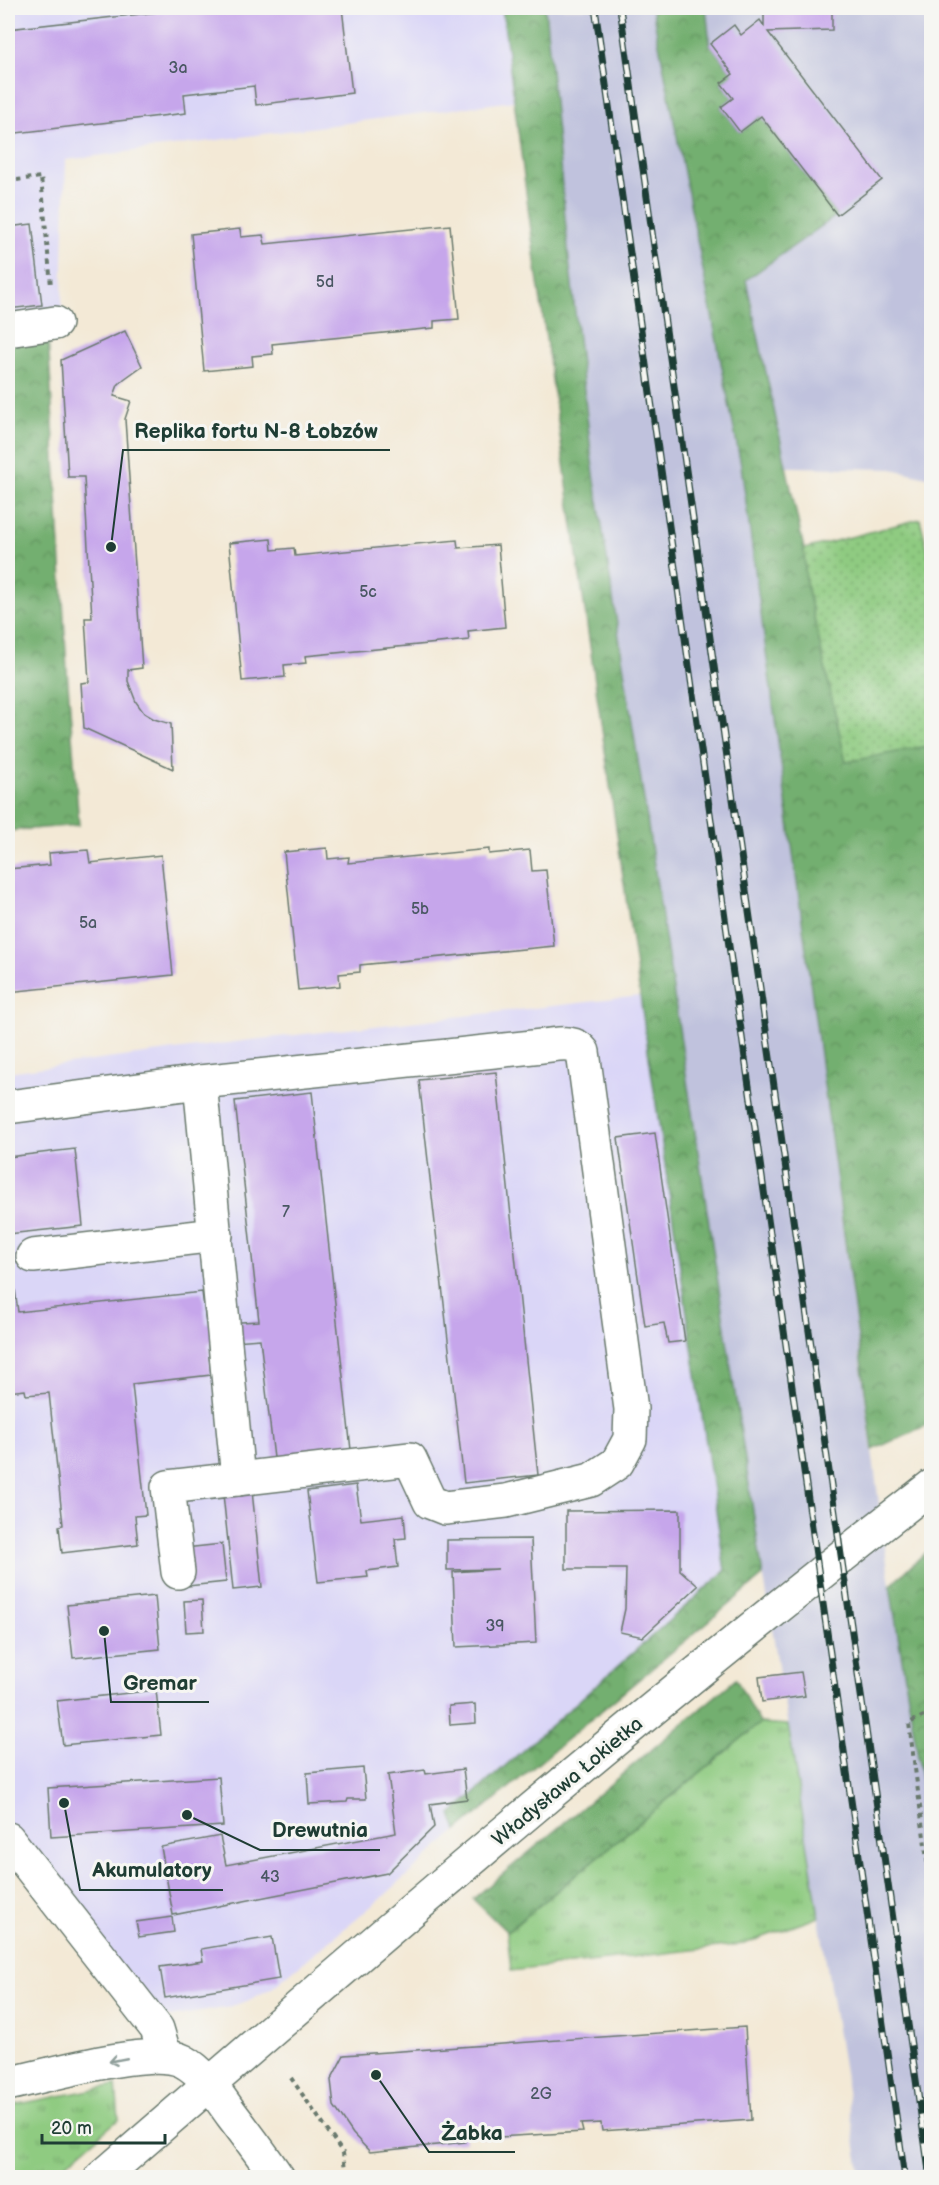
<svg xmlns="http://www.w3.org/2000/svg" width="939" height="2185" font-family="'Balsamiq Sans',sans-serif">
  <style>
    .built { fill: #dad6f7 }
    .industrial { fill: #c0c2dd }
    .grass { fill: url(#grass-tufts); stroke: #57845a; stroke-width: 1.5 }
    .forest { fill: url(#forest-crowns); stroke: #497652; stroke-width: 1.5 }
    .garden { fill: url(#garden-dots); stroke: #57845a; stroke-width: 1.5 }
    .building { fill: #c6a6eb }
    .lines { fill: none; stroke-linecap: round; stroke-linejoin: round }
    .minor-casing { stroke: #69796d; stroke-width: 36 }
    .path { stroke: #69796d; stroke-width: 4; stroke-dasharray: 4.5 4.5; stroke-linecap: butt }
    .minor { stroke: #fff; stroke-width: 33 }
    .rail-casing { stroke: #1f3d34; stroke-width: 7 }
    .rail { stroke: #f6f6f2; stroke-width: 4.5; stroke-dasharray: 14; stroke-linecap: butt }
    .oneway { stroke: #8f9e9a }
    .labels { text-anchor: middle; stroke-width: 6; stroke-linejoin: round; paint-order: stroke }
    .number-label { font-size: 16px; fill: #495762 }
    .street-label { font-size: 20px; fill: #1f3d34; stroke: #f6f6f2 }
    .leader { fill: none; stroke: #1f3d34; stroke-width: 2 }
    .callout-dot { fill: #1f3d34; stroke: #f6f6f2; stroke-width: 2 }
    .callout-label { font-size: 21px; text-anchor: middle; font-weight: bold; fill: #1f3d34; stroke: #f6f6f2; stroke-width: 6; stroke-linejoin: round; paint-order: stroke }
  </style>
  <defs>
    <pattern id="grass-tufts" width="24" height="20" patternUnits="userSpaceOnUse" patternTransform="scale(1.5)"><rect width="24" height="20" fill="#8fcb81"/><path d="M3 7l-1-3M5 7V3M7 7l1-3M15 17l-1-3M17 17v-4M19 17l1-3" fill="none" stroke="#74a66a"/></pattern>
    <pattern id="forest-crowns" width="20" height="18" patternUnits="userSpaceOnUse" patternTransform="scale(1.5)"><rect width="20" height="18" fill="#73af6f"/><path d="M2 6a3 3 0 1 1 6 0M12 15a3 3 0 1 1 6 0" fill="none" stroke="#5e905c"/></pattern>
    <pattern id="garden-dots" width="8" height="8" patternUnits="userSpaceOnUse" patternTransform="scale(1.5)"><rect width="8" height="8" fill="#8fcb81"/><path d="M2 2h.1M6 6h.1" fill="none" stroke="#74a66a" stroke-width="1.8" stroke-linecap="round"/></pattern>
  </defs>
  <rect width="100%" height="100%" fill="#f6f6f2"/>
  <filter id="ink" filterUnits="userSpaceOnUse"><feTurbulence type="fractalNoise" baseFrequency=".0167" numOctaves="2"/><feDisplacementMap in="SourceGraphic" scale="12" xChannelSelector="R" yChannelSelector="G"/><feConvolveMatrix kernelMatrix="1 2 1 2 8 2 1 2 1" color-interpolation-filters="sRGB"/></filter>
  <filter id="wash" filterUnits="userSpaceOnUse"><feTurbulence type="fractalNoise" baseFrequency=".008" numOctaves="4" result="noise"/><feDisplacementMap in="SourceGraphic" scale="24" xChannelSelector="R" yChannelSelector="G"/><feGaussianBlur stdDeviation="1.35" result="paint"/><feColorMatrix in="noise" values="0 0 0 0 0 0 0 0 0 0 0 0 0 0 0 0 0 1.4 0 .05"/><feComposite in="paint" operator="in"/></filter>
  <g filter="url(#wash)">
    <rect width="100%" height="100%" fill="#f3e9d6"/>
    <g class="built">
      <polygon points="8,8 502,8 513,101 66,160 61,332 8,345"/>
      <polygon points="640,996 725,1571 451,1814 457,1831 384,1896 272,1988 247,2001 225,2008 158,2019 8,1834 8,1072 243,1041"/>
    </g>
    <polygon class="industrial" points="545,8 931,8 931,478 892,469 741,466 890,1586 931,1837 931,2177 861,2177 698,1171 592,461 569,259"/>
    <g class="grass">
      <polygon points="760,1723 788,1725 819,1917 744,1944 511,1971 507,1932"/>
      <polygon points="116,2085 119,2119 51,2177 8,2177 8,2106"/>
    </g>
    <g class="forest">
      <polygon points="502,8 545,8 569,259 592,461 763,1576 457,1831 451,1814 725,1571 640,996 535,261"/>
      <polygon points="652,8 706,8 710,44 733,74 721,83 733,98 721,107 740,132 761,116 837,215 746,280 804,549 806,581 846,762 931,745 931,1423 873,1450 741,465"/>
      <polygon points="48,336 67,670 79,825 8,831 8,345"/>
      <polygon points="931,1547 931,1837 890,1586"/>
      <polygon points="736,1679 760,1723 507,1932 473,1899"/>
    </g>
    <polygon class="garden" points="920,519 932,567 931,745 846,762 806,581 804,549"/>
    <g id="blocks">
      <g class="building">
        <polygon points="194,8 342,8 352,93 256,105 254,86 184,94 186,113 8,134 8,29"/>
        <polygon points="764,8 832,8 832,30 768,32 882,180 837,215 761,116 740,132 721,107 733,98 721,83 733,74 710,44 734,25 741,35 760,20 764,26"/>
        <polygon points="32,224 42,305 8,309 8,227"/>
        <polygon points="450,225 459,319 434,321 434,328 272,344 273,354 252,356 253,366 204,371 191,234 240,229 241,237 263,235 265,244"/>
        <polygon points="125,331 142,366 124,379 118,385 114,396 131,401 125,419 142,668 128,670 128,681 136,702 144,713 154,719 171,724 173,769 84,728 81,683 89,682 85,618 92,618 84,477 68,477 61,360"/>
        <polygon points="271,539 272,550 294,548 295,556 457,540 458,548 498,545 505,627 468,631 469,640 305,656 306,663 284,665 285,677 242,681 229,543"/>
        <polygon points="327,848 328,859 349,857 348,863 489,849 489,854 530,850 532,871 546,870 554,946 360,965 360,972 339,974 340,986 298,990 284,852"/>
        <polygon points="88,850 90,863 161,855 173,975 8,992 8,869 50,865 49,853"/>
        <polygon points="496,1072 538,1475 464,1483 419,1080"/>
        <polygon points="312,1092 351,1450 274,1458 260,1339 208,1343 211,1375 132,1384 146,1515 135,1516 138,1544 62,1553 59,1526 63,1525 49,1393 26,1395 25,1390 8,1392 8,1235 18,1312 202,1292 206,1324 259,1321 235,1101"/>
        <polygon points="655,1133 685,1341 668,1343 664,1323 645,1326 618,1138"/>
        <polygon points="75,1149 83,1226 8,1234 8,1157"/>
        <polygon points="356,1485 361,1520 404,1515 406,1538 395,1539 398,1567 367,1571 368,1577 318,1582 307,1491"/>
        <polygon points="252,1491 262,1587 233,1590 223,1494"/>
        <polygon points="680,1510 680,1570 698,1586 643,1637 620,1632 625,1609 626,1569 566,1569 566,1511"/>
        <polygon points="531,1539 536,1643 456,1647 453,1572 498,1569 447,1570 447,1540"/>
        <polygon points="222,1544 226,1582 188,1586 185,1548"/>
        <polygon points="155,1596 160,1649 73,1658 67,1605"/>
        <polygon points="202,1600 204,1631 186,1632 184,1601"/>
        <polygon points="801,1672 805,1696 762,1702 759,1677"/>
        <polygon points="156,1690 161,1735 63,1745 57,1701"/>
        <polygon points="475,1704 476,1723 450,1725 449,1706"/>
        <polygon points="363,1768 366,1799 348,1799 347,1802 309,1804 307,1773"/>
        <polygon points="463,1769 467,1799 430,1804 434,1827 387,1873 173,1915 161,1847 220,1836 226,1865 396,1833 388,1775 425,1770 426,1774"/>
        <polygon points="219,1777 223,1826 51,1837 48,1788"/>
        <polygon points="172,1917 174,1932 139,1937 136,1922"/>
        <polygon points="272,1937 279,1979 165,1998 160,1967 203,1961 201,1949"/>
        <polygon points="745,2027 751,2120 602,2131 601,2123 581,2124 583,2132 482,2138 481,2129 464,2131 465,2142 370,2152 353,2134 334,2106 331,2080 344,2055"/>
      </g>
    </g>
  </g>
  <g filter="url(#ink)">
    <use href="#blocks" fill-opacity="0" stroke="#69796d" stroke-width="1.5"/>
    <g class="lines">
      <g class="minor-casing">
        <g id="minor">
          <polyline points="8,330 55,323"/>
          <polyline points="200,1082 238,1479"/>
          <path d="M8,1107L200,1082L542,1046C557,1045 574,1039 583,1052L631,1409L630,1439L617,1463L591,1480L506,1501L445,1508L430,1502L410,1459L168,1487L178,1572"/>
          <polyline points="33,1256 216,1235"/>
          <polyline points="8,1839 157,2029 165,2056"/>
          <path d="M8,2084C45,2076 151,2045 183,2061C204,2072 218,2096 232,2115C248,2136 263,2156 278,2178"/>
          <path d="M101,2178C373,1942 647,1706 932,1486"/>
        </g>
      </g>
      <g class="path">
        <polyline points="8,181 41,177 51,286"/>
        <polyline points="932,1712 909,1723 932,1898"/>
        <polyline points="291,2078 343,2153 346,2178"/>
      </g>
      <use href="#minor" class="minor"/>
      <g class="rail-casing">
        <g id="rail">
          <polyline points="595,8 905,2178"/>
          <polyline points="620,8 930,2178"/>
        </g>
      </g>
      <use href="#rail" class="rail"/>
    </g>
    <defs><path id="oneway-shaft" d="M-6 0H5M1.5-3L5.5 0L1.5 3" fill="none" stroke-width="1.6" stroke-linecap="round" stroke-linejoin="round" transform="scale(1.5)"/></defs>
    <use class="oneway" href="#oneway-shaft" transform="translate(118 2060) rotate(169)"/>
  </g>
  <g class="labels">
    <g class="number-label">
      <text x="178" y="73">3a</text>
      <text x="325" y="287">5d</text>
      <text x="368" y="597">5c</text>
      <text x="420" y="914">5b</text>
      <text x="88" y="928">5a</text>
      <text x="286" y="1217">7</text>
      <text x="495" y="1631">39</text>
      <text x="270" y="1882">43</text>
      <text x="541" y="2099">2G</text>
    </g>
    <g class="street-label">
      <text transform="translate(567 1781) rotate(-40)" y="7">Władysława Łokietka</text>
    </g>
  </g>
  <path class="leader" d="M111 547L123 450H390M104 1631L111 1702H209M187 1815L260 1850H380M64 1803L80 1890H223M376 2075L429 2152H515"/>
  <g class="callout-dot">
    <circle cx="111" cy="547" r="6"/>
    <circle cx="104" cy="1631" r="6"/>
    <circle cx="187" cy="1815" r="6"/>
    <circle cx="64" cy="1803" r="6"/>
    <circle cx="376" cy="2075" r="6"/>
  </g>
  <g class="callout-label">
    <text x="256" y="438">Replika fortu N-8 Łobzów</text>
    <text x="160" y="1690">Gremar</text>
    <text x="320" y="1837">Drewutnia</text>
    <text x="152" y="1877">Akumulatory</text>
    <text x="472" y="2140">Żabka</text>
  </g>
  <rect width="939" height="2185" fill="none" stroke="#f6f6f2" stroke-width="30"/>
  <path d="M42 2134v9h123v-9" fill="none" stroke="#1f3d34" stroke-width="3"/>
  <text x="51" y="2134" font-size="18" fill="#1f3d34" stroke="#f6f6f2" stroke-width="4.5" paint-order="stroke">20 m</text>
</svg>
